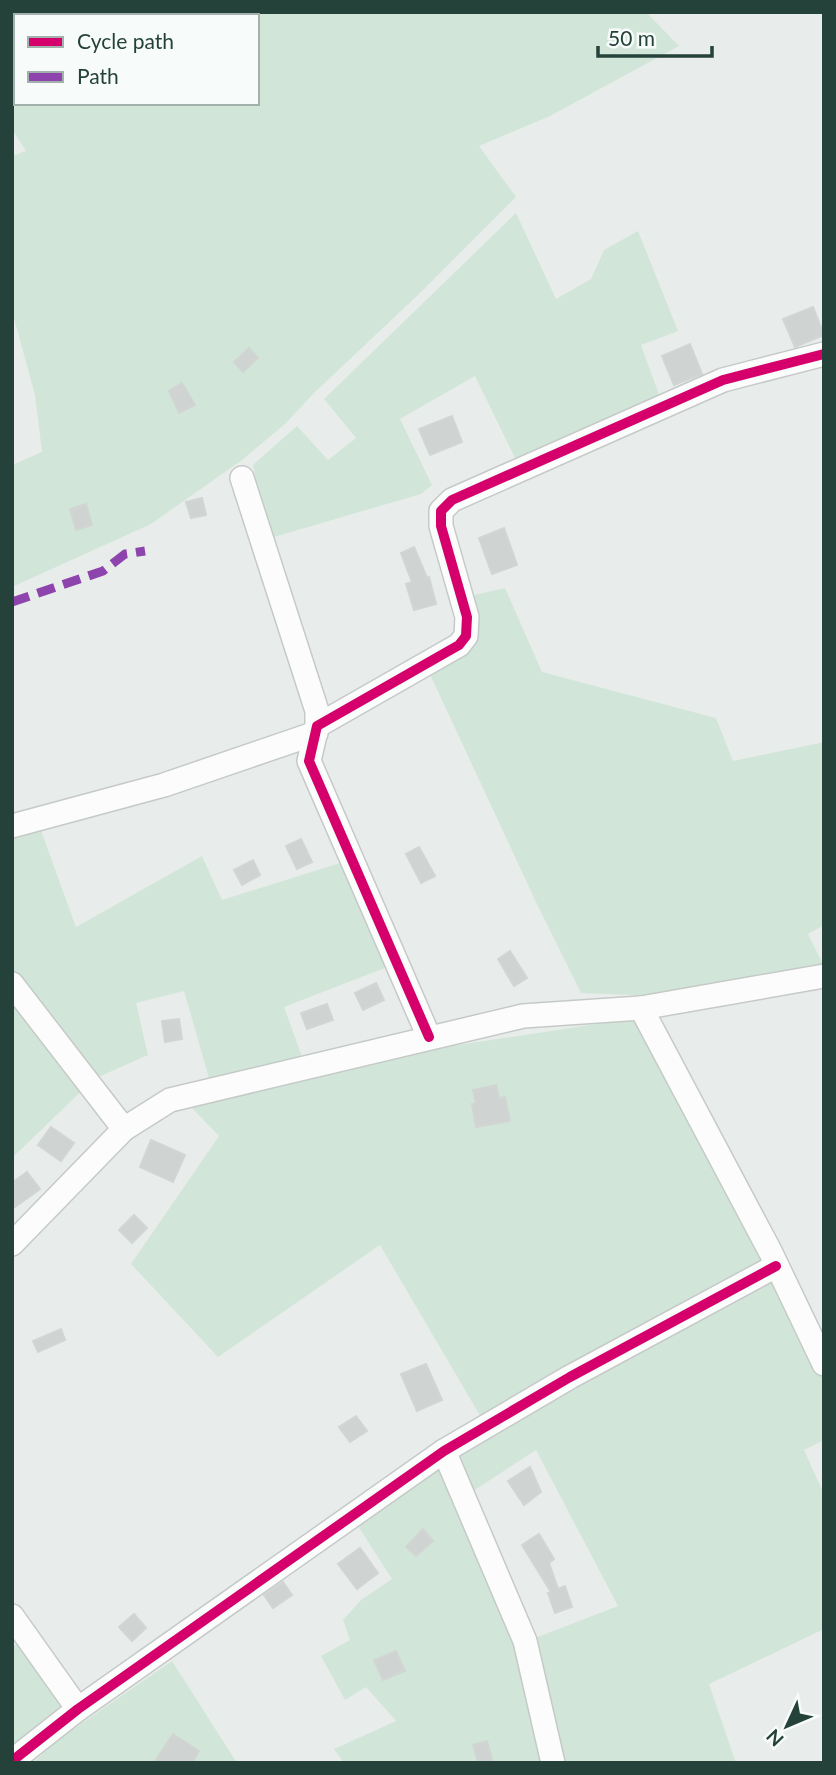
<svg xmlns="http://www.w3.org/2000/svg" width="836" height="1775" font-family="Lato,sans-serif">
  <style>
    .green { fill: #d1e6d8 }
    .building { fill: #cfd4d2; stroke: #d1d6d4; stroke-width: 2 }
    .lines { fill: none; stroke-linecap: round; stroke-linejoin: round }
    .minor-casing { stroke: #c5cac8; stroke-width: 26 }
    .minor { stroke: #fcfcfc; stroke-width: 23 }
    .quiet { stroke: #8e44ad; stroke-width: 9; stroke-dasharray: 18 9; stroke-linecap: butt }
    .cycleway-casing { stroke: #f7fbf9; stroke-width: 15 }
    .cycleway { stroke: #d6006c; stroke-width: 10 }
  </style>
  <rect width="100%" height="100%" fill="#e8edeb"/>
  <g class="green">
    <polygon points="12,12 105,12 107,16 16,16 16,103 257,103 257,16 165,16 176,12 646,12 679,46 550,116 479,146 516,197 418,295 314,393 286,423 242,460 151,524 12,587 12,465 42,452 35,395 12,311 12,156 26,151 12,129"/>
    <polygon points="516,213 556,299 591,279 604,250 638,231 678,331 641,345 661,400 517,462 475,376 400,419 432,485 421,494 267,539 253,465 297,426 328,460 356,438 324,399"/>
    <polygon points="505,588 542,672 716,718 733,761 824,742 824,925 808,934 824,966 662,996 581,993 535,900 428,670 462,650 466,597"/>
    <polygon points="39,825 76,927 202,856 222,900 340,863 390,966 284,1007 304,1062 211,1085 184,991 136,1003 148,1055 94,1079 12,1158 12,832"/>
    <polygon points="636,1018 764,1260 482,1419 380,1245 218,1357 131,1264 219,1136 189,1105 438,1048"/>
    <polygon points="773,1276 824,1380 824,1440 804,1450 824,1494 824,1629 709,1684 736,1763 563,1763 535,1638 618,1606 536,1450 470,1493 453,1453"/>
    <polygon points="441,1467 515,1641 544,1763 344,1763 334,1749 396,1721 366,1687 345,1700 321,1656 350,1640 343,1620 361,1600 392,1579 358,1526"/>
    <polygon points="21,1640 71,1709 12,1751 12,1648"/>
    <polygon points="172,1661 237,1763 33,1763 59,1739"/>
  </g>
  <g class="building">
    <polygon points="813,307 824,335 795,347 783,319"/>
    <polygon points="690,344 702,374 674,385 662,356"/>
    <polygon points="249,348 258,358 243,372 234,362"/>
    <polygon points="182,383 195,405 179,413 169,391"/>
    <polygon points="452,416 462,442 430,455 419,429"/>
    <polygon points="202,498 206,515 191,518 186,502"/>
    <polygon points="86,504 92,525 76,530 70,509"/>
    <polygon points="504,528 517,565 492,574 479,538"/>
    <polygon points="414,547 427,578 429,577 436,604 414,610 406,584 412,582 401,553"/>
    <polygon points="301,839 312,862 297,869 286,846"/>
    <polygon points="419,847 435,876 421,883 406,854"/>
    <polygon points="253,860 260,875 242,885 234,870"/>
    <polygon points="510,951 527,978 514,986 498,959"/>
    <polygon points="376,983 384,1000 363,1010 355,993"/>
    <polygon points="327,1004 333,1020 307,1029 301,1013"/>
    <polygon points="179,1019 182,1039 165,1042 162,1021"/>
    <polygon points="496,1085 499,1098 505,1097 510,1121 476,1127 472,1104 476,1104 473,1090"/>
    <polygon points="51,1127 74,1143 61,1161 38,1145"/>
    <polygon points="151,1140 185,1155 173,1182 140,1167"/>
    <polygon points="27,1172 40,1189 12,1209 12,1183"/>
    <polygon points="134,1215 147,1228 132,1243 119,1230"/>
    <polygon points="61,1329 65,1340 38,1352 33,1341"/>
    <polygon points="426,1364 442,1400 417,1411 401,1374"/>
    <polygon points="356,1416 367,1431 350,1442 339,1427"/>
    <polygon points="530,1467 541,1492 524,1505 508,1481"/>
    <polygon points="423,1529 433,1541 416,1556 406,1547"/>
    <polygon points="539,1534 554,1559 549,1563 558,1589 565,1586 572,1607 555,1613 548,1593 551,1592 522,1545"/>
    <polygon points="360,1548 378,1573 357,1589 338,1564"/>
    <polygon points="283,1582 292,1595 273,1608 264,1595"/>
    <polygon points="134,1614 146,1628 132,1641 119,1627"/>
    <polygon points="396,1651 405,1671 383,1680 374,1660"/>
    <polygon points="173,1734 199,1751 192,1763 154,1763"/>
    <polygon points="487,1741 493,1763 478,1763 473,1745"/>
  </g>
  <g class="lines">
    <g class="minor-casing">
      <g id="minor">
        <polyline points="242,478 317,711 317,726"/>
        <polyline points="12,826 164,785 316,733"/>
        <polyline points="12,984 124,1129"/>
        <polyline points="641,1008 770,1251 824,1364"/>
        <polyline points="429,1037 309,761 317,726 459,645 466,636 467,617 441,526 441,511 452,500 723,380 824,354"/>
        <polyline points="12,1244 124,1129 170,1100 523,1016 641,1008 824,976"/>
        <polyline points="444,1451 525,1641 553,1763"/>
        <polyline points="12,1616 78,1709"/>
        <polyline points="12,1761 78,1709 444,1451 570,1377 776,1266"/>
      </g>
    </g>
    <use href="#minor" class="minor"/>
    <polyline class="quiet" points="12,602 103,571 125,554 145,551"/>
    <g class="cycleway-casing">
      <g id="cycleway">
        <polyline points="429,1037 309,761 317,726 459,645 466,636 467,617 441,526 441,511 452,500 723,380 824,354"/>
        <polyline points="12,1761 78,1709 444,1451 570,1377 776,1266"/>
      </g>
    </g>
    <use href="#cycleway" class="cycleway"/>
  </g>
  <rect width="836" height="1775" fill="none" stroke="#24423a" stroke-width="28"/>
  <rect x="14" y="14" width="245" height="91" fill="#f7fbf9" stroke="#a3b1ad" stroke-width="2"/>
  <rect x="28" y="37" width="35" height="10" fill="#d6006c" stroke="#a3b1ad" stroke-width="2"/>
  <text x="77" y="49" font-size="21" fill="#24423a">Cycle path</text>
  <rect x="28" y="72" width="35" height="10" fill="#8e44ad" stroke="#a3b1ad" stroke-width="2"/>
  <text x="77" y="84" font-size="21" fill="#24423a">Path</text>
  <g transform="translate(787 1726) rotate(226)" stroke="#f7fbf9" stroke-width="5" paint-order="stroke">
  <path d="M0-5L12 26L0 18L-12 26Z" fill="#24423a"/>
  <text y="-10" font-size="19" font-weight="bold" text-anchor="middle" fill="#24423a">N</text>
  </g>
  <path d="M598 46v10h114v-10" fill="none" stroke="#24423a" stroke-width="3.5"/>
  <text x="608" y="46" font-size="21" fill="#24423a" stroke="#f7fbf9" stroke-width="5" paint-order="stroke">50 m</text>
</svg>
